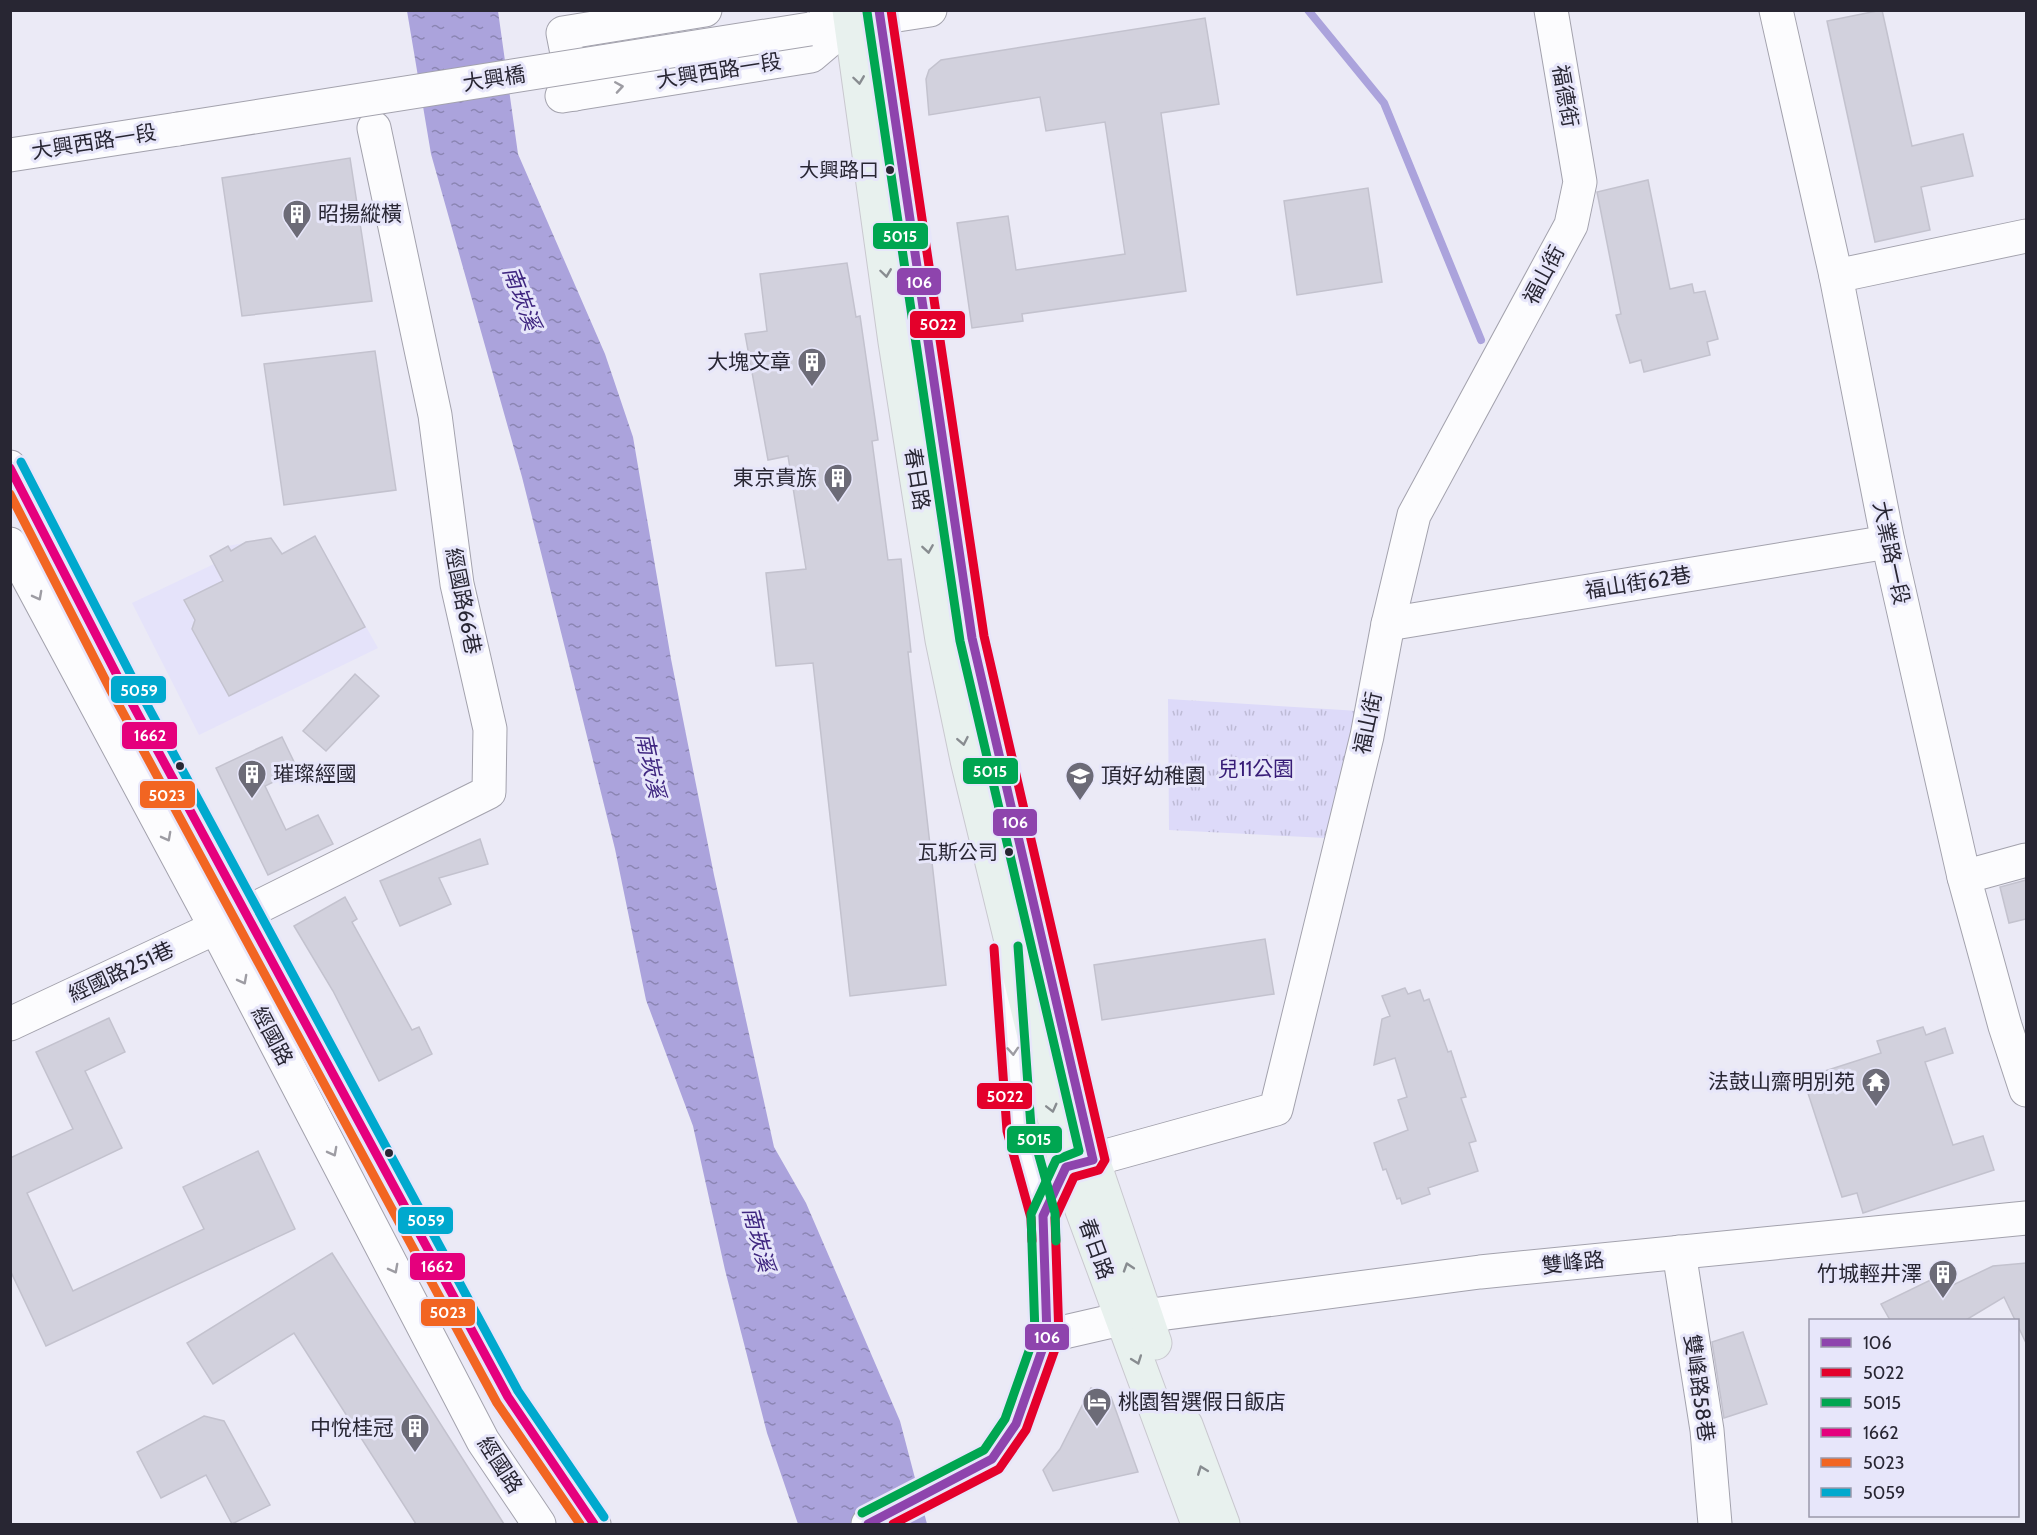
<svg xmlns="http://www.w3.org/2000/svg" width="2037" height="1535" font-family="Cabin,'Noto Sans TC',sans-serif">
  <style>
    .built { fill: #e5e3fa }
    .grass { fill: url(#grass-tufts) }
    .water { fill: url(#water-ripples) }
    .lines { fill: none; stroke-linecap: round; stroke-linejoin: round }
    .stream { stroke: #aba3dc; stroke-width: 8 }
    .building { fill: #d2d1dd; stroke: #c3c2ce; stroke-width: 1.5 }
    .minor-casing { stroke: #a3a2ad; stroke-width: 35 }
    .major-casing { stroke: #c9c8cf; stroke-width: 35 }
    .minor { stroke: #fcfcfe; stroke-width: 33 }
    .major { stroke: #e8f1ee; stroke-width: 33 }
    .minor-bridge-casing { stroke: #a3a2ad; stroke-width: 35; stroke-linecap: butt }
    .minor-bridge { stroke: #fcfcfe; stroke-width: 33 }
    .bus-1-casing { stroke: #e7e6fa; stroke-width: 14 }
    .bus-2-casing { stroke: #e7e6fa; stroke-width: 14 }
    .bus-3-casing { stroke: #e7e6fa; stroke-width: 14 }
    .bus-4-casing { stroke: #e7e6fa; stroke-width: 14 }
    .bus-5-casing { stroke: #e7e6fa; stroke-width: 14 }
    .bus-6-casing { stroke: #e7e6fa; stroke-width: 14 }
    .bus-1 { stroke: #8e44ad; stroke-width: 9 }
    .bus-2 { stroke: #e4002b; stroke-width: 9 }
    .bus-3 { stroke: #00a651; stroke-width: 9 }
    .bus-4 { stroke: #e5007d; stroke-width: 9 }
    .bus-5 { stroke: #f26522; stroke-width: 9 }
    .bus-6 { stroke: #00a9ce; stroke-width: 9 }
    .oneway { stroke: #888c90 }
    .oneway2 { stroke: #9d9ca3 }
    .bus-dot { fill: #282633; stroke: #e7e6fa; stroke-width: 2 }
    .labels { text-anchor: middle; stroke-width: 6; stroke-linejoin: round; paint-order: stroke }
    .bus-label { font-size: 20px; fill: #282633; stroke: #e7e6fa; text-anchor: end }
    .street-label { font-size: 21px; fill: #282633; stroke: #e7e6fa }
    .poi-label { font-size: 21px; fill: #282633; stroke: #e7e6fa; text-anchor: end }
    .park-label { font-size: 21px; fill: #381d77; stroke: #e7e6fa }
    .water-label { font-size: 22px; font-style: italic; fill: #3f2680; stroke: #e7e6fa }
    .line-badge { stroke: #e7e6fa; stroke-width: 2 }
    .badge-label { font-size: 16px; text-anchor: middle; font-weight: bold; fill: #fff }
  </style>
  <defs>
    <pattern id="grass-tufts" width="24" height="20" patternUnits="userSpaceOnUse" patternTransform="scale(1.5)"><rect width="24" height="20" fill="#dddaf9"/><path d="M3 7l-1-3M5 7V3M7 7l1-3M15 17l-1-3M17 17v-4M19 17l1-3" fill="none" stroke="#bebbd6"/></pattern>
    <pattern id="water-ripples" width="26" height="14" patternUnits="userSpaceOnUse" patternTransform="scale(1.5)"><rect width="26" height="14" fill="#aba3dc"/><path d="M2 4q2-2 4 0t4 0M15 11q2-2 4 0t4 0" fill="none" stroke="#8b85b3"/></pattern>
  </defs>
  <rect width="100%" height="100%" fill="#ebeaf6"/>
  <polygon class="built" points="315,536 378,648 199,735 132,603 214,564 210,556 228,546 271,538 282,553"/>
  <polygon class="grass" points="1168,699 1359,711 1326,838 1169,830"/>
  <polygon class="water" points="407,11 498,11 518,154 605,354 633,437 671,659 714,875 774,1147 806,1203 900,1421 927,1524 798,1524 767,1433 725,1270 693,1126 646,1000 615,849 573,680 522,477 431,154"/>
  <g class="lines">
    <polyline class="stream" points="1308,10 1384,103 1481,340"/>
  </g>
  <g class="building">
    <polygon points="1882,10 1912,146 1963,134 1973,176 1921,187 1930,230 1875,242 1827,21"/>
    <polygon points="1205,18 1219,104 1161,113 1186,291 1022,314 1023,321 972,328 957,223 1008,216 1016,270 1125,254 1105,122 1046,131 1040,97 929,115 926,79 929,70 941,60"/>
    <polygon points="350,158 372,301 242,316 222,178"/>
    <polygon points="1648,180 1670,289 1692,284 1694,293 1705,291 1718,339 1707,342 1710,355 1644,372 1641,360 1630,363 1616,315 1621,314 1597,192"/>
    <polygon points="1368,188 1382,282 1297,295 1284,201"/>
    <polygon points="847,263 856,317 860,316 878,440 872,441 888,560 901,559 911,652 908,652 946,985 850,996 813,663 776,666 766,573 806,569 788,456 768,460 745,334 767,331 760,274"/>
    <polygon points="375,351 396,490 284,505 264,364"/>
    <polygon points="315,536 365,627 229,696 192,629 195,620 184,600 223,581 210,556 228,546 231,551 246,542 271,538 282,554"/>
    <polygon points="355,674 379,696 326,751 303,731"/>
    <polygon points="282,737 298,770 265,786 286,830 318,815 333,844 268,875 216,768"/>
    <polygon points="480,839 488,864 439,878 451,904 400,926 380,881"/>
    <polygon points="2026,880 2026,919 2009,923 2000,887"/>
    <polygon points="345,897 357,919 352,922 412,1030 419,1027 432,1054 379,1081 333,991 294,926"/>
    <polygon points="1265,939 1274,994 1102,1020 1094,965"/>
    <polygon points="1405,988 1408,994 1420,990 1424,1001 1429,999 1448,1052 1451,1051 1466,1097 1461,1098 1476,1141 1469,1143 1478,1171 1428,1188 1430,1194 1402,1204 1400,1198 1397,1199 1386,1169 1383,1170 1374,1143 1408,1130 1398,1100 1407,1097 1395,1058 1374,1065 1382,1019 1390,1016 1382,996"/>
    <polygon points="109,1018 125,1052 85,1071 122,1148 27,1193 73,1291 204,1229 183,1187 258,1151 295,1229 46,1346 10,1270 10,1158 73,1129 36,1052"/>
    <polygon points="1923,1027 1926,1035 1945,1028 1953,1053 1925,1062 1953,1145 1983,1136 1994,1170 1863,1213 1857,1193 1842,1197 1803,1078 1881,1053 1877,1041"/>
    <polygon points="332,1253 504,1524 416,1524 294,1333 213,1384 187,1343"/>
    <polygon points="2026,1263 2026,1343 2004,1297 1966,1320 1890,1320 1881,1304 1947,1272 1953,1285 1993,1266"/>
    <polygon points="1743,1332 1767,1404 1724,1418 1712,1342"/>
    <polygon points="1091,1388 1111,1397 1138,1472 1053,1491 1043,1470 1060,1449"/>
    <polygon points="204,1416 224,1421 270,1505 232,1524 206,1475 161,1498 137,1452"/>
  </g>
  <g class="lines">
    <g class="minor-casing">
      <g id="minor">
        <polyline points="1776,10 1836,276 1888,542 1964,877 2005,1026 2026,1090"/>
        <polyline points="852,22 930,10"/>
        <polyline points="575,94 563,33 705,10"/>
        <polyline points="562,96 811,56 851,22 826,10"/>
        <polyline points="10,155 178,129"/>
        <polyline points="1836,276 2026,236"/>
        <polyline points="10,467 121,683 508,1397 594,1524"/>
        <polyline points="10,544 216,928 483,1441 539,1524"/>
        <polyline points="1388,624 1888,542"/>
        <polyline points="1964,877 2026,860"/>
        <polyline points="1007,964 1019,1129 1043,1216"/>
        <polyline points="10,1024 232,920 489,792 490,729 457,584 435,415 374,128"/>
        <polyline points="1679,1252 1707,1430 1715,1524"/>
        <polyline points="1047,1336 1121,1319 1480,1272 2026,1218"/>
        <polyline points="868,1524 992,1459 1016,1424 1047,1336 1043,1216 1066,1167 1276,1109 1367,736 1388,624 1414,515 1571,225 1580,182 1551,10"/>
      </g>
    </g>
    <g class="major-casing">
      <g id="major">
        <polyline points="849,10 895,342 942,640 967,760 1066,1167 1198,1524"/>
        <polyline points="879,10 972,638 1001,772 1093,1160 1155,1343"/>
        <polyline points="1186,1425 1223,1524"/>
      </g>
    </g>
    <use href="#minor" class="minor"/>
    <use href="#major" class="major"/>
    <g class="minor-bridge-casing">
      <polyline id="minor-bridge" points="178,129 810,29"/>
    </g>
    <use href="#minor-bridge" class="minor-bridge"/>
    <g class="bus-1-casing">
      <polyline id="bus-1" points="868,1524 992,1459 1016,1424 1047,1336 1043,1216 1066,1167 1093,1160 972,638 879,10"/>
    </g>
    <g class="bus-2-casing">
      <g id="bus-2">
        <polyline points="891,10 984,636 1105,1160 1099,1170 1074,1177 1055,1218 1059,1338 1026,1430 999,1469 893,1524"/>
        <polyline points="994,948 1007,1131 1031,1218 1032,1241"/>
      </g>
    </g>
    <g class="bus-3-casing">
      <g id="bus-3">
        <polyline points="1018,946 1031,1127 1055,1213 1056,1241"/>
        <polyline points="862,1513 984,1450 1005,1419 1035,1334 1031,1214 1056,1160 1079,1151 960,641 867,12"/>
      </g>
    </g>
    <g class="bus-4-casing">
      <polyline id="bus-4" points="10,468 121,683 508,1397 594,1524"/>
    </g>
    <g class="bus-5-casing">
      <polyline id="bus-5" points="10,494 110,689 497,1403 580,1524"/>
    </g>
    <g class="bus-6-casing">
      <polyline id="bus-6" points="21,462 132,677 518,1391 604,1517"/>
    </g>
    <use href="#bus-1" class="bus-1"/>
    <use href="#bus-2" class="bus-2"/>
    <use href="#bus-3" class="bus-3"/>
    <use href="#bus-4" class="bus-4"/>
    <use href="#bus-5" class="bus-5"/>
    <use href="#bus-6" class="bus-6"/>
  </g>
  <defs><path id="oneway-chevron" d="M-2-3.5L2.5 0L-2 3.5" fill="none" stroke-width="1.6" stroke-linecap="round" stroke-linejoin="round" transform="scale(1.5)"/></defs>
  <g class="oneway">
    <use href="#oneway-chevron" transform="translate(859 80) rotate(82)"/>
    <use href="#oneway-chevron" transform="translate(886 273) rotate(82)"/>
    <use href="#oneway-chevron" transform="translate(928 549) rotate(81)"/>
    <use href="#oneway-chevron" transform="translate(963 741) rotate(79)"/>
    <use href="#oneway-chevron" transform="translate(1052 1108) rotate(76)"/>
    <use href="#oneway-chevron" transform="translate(1128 1267) rotate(-108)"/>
    <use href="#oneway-chevron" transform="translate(1137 1360) rotate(70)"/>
    <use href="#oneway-chevron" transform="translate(1202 1470) rotate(-111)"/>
  </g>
  <g class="oneway2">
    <use href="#oneway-chevron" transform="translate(619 87) rotate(-9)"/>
    <use href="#oneway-chevron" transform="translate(38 596) rotate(62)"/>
    <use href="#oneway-chevron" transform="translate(167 837) rotate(62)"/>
    <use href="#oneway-chevron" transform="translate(243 980) rotate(62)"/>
    <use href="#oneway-chevron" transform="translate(1013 1051) rotate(86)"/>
    <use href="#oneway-chevron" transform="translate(333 1152) rotate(62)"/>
    <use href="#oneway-chevron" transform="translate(394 1269) rotate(62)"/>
  </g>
  <defs>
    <g id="building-pin" transform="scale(1.5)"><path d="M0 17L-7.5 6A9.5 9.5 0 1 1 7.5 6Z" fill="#6c6b77" stroke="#e7e6fa"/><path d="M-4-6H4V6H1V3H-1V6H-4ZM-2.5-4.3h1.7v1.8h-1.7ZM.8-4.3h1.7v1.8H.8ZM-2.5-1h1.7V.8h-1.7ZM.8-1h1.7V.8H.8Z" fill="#fff"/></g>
    <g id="school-pin" transform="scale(1.5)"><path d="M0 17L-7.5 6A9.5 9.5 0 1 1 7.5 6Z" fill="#6c6b77" stroke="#e7e6fa"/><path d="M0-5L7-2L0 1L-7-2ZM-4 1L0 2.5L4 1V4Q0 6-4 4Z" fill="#fff"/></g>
    <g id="temple-pin" transform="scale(1.5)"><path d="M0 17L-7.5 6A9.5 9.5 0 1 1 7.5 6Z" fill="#6c6b77" stroke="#e7e6fa"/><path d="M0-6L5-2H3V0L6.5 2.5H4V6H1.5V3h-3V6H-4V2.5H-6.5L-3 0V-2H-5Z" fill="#fff"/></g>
    <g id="hotel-pin" transform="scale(1.5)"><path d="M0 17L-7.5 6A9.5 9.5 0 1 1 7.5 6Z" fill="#6c6b77" stroke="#e7e6fa"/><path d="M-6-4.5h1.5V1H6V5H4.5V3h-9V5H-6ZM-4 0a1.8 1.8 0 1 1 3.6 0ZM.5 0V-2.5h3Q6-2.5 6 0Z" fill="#fff"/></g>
  </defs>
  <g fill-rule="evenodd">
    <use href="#building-pin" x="297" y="214"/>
    <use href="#building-pin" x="812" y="362"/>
    <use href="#building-pin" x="838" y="478"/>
    <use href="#building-pin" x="252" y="774"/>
    <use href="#school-pin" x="1080" y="776"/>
    <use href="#temple-pin" x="1876" y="1082"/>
    <use href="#building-pin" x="1943" y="1274"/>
    <use href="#hotel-pin" x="1097" y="1402"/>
    <use href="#building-pin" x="415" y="1428"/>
  </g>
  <g class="bus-dot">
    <circle cx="890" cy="170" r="5"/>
    <circle cx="180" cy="766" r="5"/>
    <circle cx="1009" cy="852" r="5"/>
    <circle cx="389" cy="1153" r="5"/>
  </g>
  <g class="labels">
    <g class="bus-label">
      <text x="879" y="177">大興路口</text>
      <text x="998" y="859">瓦斯公司</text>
    </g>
    <g class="street-label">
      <text transform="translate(719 71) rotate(-9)" y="7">大興西路一段</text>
      <text transform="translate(494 79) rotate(-9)" y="7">大興橋</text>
      <text transform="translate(1565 96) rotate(80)" y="7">福德街</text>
      <text transform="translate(94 142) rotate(-9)" y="7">大興西路一段</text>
      <text transform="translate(1544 275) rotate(-62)" y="7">福山街</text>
      <text transform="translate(917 479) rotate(81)" y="7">春日路</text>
      <text transform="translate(1891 553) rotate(78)" y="7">大業路一段</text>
      <text transform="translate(1638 583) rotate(-9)" y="7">福山街62巷</text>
      <text transform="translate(463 601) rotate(79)" y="7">經國路66巷</text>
      <text transform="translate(1368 723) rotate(-78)" y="7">福山街</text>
      <text transform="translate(121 972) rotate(-25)" y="7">經國路251巷</text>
      <text transform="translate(272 1036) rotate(62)" y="7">經國路</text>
      <text transform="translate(1096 1249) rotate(70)" y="7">春日路</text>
      <text transform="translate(1573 1263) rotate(-6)" y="7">雙峰路</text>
      <text transform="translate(1699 1388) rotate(82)" y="7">雙峰路58巷</text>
      <text transform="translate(500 1465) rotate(57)" y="7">經國路</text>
    </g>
    <g class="poi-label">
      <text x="318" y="221" text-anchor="start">昭揚縱橫</text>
      <text x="791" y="369">大塊文章</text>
      <text x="817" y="485">東京貴族</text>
      <text x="273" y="781" text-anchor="start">璀璨經國</text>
      <text x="1101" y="783" text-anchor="start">頂好幼稚園</text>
      <text x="1855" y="1089">法鼓山齋明別苑</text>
      <text x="1922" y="1281">竹城輕井澤</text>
      <text x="1118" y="1409" text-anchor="start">桃園智選假日飯店</text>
      <text x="394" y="1435">中悅桂冠</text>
    </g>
    <g class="park-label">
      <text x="1256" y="776">兒11公園</text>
    </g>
    <g class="water-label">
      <text transform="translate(522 298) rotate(69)" y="8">南崁溪</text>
      <text transform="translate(651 765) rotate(78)" y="8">南崁溪</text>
      <text transform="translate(759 1239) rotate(75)" y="8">南崁溪</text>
    </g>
  </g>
  <g class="line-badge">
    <rect x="872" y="222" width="57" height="28" rx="6" fill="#00a651"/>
    <rect x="896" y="267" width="46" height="29" rx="6" fill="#8e44ad"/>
    <rect x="909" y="310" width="57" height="29" rx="6" fill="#e4002b"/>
    <rect x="110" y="675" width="57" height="29" rx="6" fill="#00a9ce"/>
    <rect x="121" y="721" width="57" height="29" rx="6" fill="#e5007d"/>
    <rect x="962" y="757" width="57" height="28" rx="6" fill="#00a651"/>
    <rect x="139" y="780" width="57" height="29" rx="6" fill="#f26522"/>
    <rect x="992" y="808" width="46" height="29" rx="6" fill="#8e44ad"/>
    <rect x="976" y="1082" width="57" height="28" rx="6" fill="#e4002b"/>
    <rect x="1006" y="1125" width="57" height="29" rx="6" fill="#00a651"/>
    <rect x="397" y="1206" width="57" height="29" rx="6" fill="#00a9ce"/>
    <rect x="409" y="1252" width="57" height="29" rx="6" fill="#e5007d"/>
    <rect x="420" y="1298" width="56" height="29" rx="6" fill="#f26522"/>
    <rect x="1024" y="1323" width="46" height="28" rx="6" fill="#8e44ad"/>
  </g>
  <g class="badge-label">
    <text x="900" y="242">5015</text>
    <text x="919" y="288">106</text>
    <text x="938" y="330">5022</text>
    <text x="139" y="696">5059</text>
    <text x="150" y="741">1662</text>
    <text x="990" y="777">5015</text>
    <text x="167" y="801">5023</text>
    <text x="1015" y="828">106</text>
    <text x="1005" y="1102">5022</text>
    <text x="1034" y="1145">5015</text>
    <text x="426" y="1226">5059</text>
    <text x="437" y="1272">1662</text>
    <text x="448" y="1318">5023</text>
    <text x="1047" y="1343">106</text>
  </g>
  <rect width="2037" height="1535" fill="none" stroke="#282633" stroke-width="24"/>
  <rect x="1809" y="1319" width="210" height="198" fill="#e7e6fa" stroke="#9b99aa" stroke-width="1.5"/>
  <rect x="1821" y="1338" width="30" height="9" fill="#8e44ad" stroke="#9b99aa" stroke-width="1.5"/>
  <text x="1863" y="1349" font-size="18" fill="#282633">106</text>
  <rect x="1821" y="1368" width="30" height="9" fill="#e4002b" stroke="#9b99aa" stroke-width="1.5"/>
  <text x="1863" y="1379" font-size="18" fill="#282633">5022</text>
  <rect x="1821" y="1398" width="30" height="9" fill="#00a651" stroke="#9b99aa" stroke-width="1.5"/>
  <text x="1863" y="1409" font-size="18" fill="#282633">5015</text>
  <rect x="1821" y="1428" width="30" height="9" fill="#e5007d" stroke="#9b99aa" stroke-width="1.5"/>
  <text x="1863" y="1439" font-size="18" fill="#282633">1662</text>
  <rect x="1821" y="1458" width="30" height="9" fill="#f26522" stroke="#9b99aa" stroke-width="1.5"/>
  <text x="1863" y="1469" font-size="18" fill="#282633">5023</text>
  <rect x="1821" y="1488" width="30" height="9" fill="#00a9ce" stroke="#9b99aa" stroke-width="1.5"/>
  <text x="1863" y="1499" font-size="18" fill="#282633">5059</text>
</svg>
